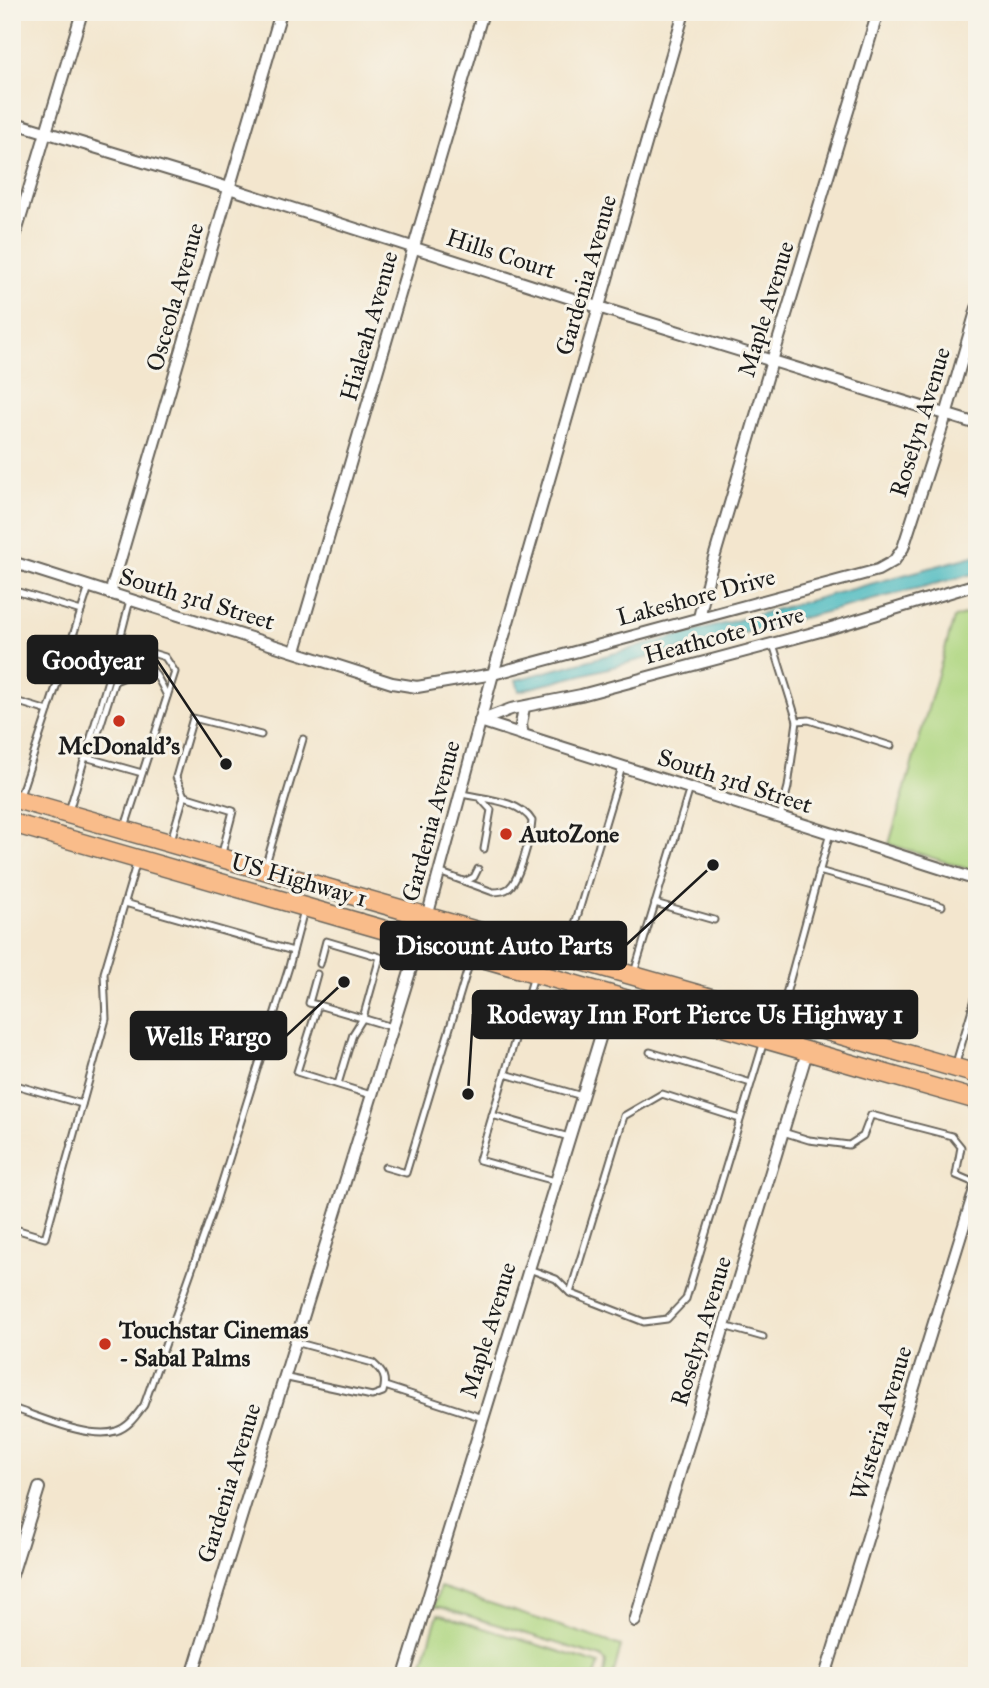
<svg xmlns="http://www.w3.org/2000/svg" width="989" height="1688" font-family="'IM FELL Great Primer',serif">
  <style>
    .green { fill: #aed680; stroke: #65794e; stroke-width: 2 }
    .water { fill: #4bbac0; stroke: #346b6e; stroke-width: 2 }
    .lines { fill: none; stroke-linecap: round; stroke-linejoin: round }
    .lane-casing { stroke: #67635a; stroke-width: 9 }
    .street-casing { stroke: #67635a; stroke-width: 14 }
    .primary-casing { stroke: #67635a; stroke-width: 21 }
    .lane { stroke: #fff; stroke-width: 5 }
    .street { stroke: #fff; stroke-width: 10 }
    .primary { stroke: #f9bc8a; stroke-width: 18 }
    .poi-dot { fill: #c8321e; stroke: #f7f3e8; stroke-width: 2.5 }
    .labels { text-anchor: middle; stroke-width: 6; stroke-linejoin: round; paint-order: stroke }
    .street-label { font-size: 24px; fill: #1c1c1c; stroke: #f7f3e8 }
    .poi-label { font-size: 24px; font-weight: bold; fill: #1c1c1c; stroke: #f7f3e8; text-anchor: start }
    .leader { fill: none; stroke: #1c1c1c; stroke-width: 2.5 }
    .callout-dot { fill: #1c1c1c; stroke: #f7f3e8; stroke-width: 2.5 }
    .callout { fill: #1c1c1c; stroke: #1c1c1c; stroke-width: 2.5 }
    .callout-label { font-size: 26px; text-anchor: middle; font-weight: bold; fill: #fff }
  </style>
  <rect width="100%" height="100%" fill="#f7f3e8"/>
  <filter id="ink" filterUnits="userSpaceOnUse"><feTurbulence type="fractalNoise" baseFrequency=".0143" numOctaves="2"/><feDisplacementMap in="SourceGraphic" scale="14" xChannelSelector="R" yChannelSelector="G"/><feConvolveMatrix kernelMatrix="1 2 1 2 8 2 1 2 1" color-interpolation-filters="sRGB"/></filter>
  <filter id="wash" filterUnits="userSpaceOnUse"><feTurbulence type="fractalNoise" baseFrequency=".00686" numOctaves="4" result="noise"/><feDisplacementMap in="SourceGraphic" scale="28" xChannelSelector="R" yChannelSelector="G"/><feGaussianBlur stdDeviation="1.57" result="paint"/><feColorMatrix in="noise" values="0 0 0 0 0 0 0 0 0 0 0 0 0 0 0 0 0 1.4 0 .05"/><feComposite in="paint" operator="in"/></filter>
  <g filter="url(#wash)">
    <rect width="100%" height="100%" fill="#f3e6ce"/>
    <g class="green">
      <polygon points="977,611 977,872 889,844 954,618"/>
      <polygon points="440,1587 621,1646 613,1676 604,1676 606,1662 601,1657 440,1607 434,1607"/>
      <polygon points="438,1614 599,1664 595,1676 419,1676"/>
    </g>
    <polygon class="water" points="977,555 977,573 519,691 516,680"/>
  </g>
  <g filter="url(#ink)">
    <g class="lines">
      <g class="lane-casing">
        <g id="lane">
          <polyline points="12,590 81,611"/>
          <polyline points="119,643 130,600"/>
          <polyline points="773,644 797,721 788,787 780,817"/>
          <polyline points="115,681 135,673 154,672"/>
          <polyline points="12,700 48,711"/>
          <polyline points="797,721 809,720 891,746"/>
          <path d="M87,750L94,746L119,667L123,660C146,650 159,679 167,696"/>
          <polyline points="85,757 142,773"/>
          <polyline points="20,796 89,587"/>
          <polyline points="184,796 176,777 193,718 261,735"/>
          <polyline points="481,799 491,810 484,849"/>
          <polyline points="69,811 119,643 165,657 175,672 125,827"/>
          <polyline points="171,840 184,796 233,811 222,853"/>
          <polyline points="265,867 303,739"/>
          <polyline points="819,871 942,906"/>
          <path d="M439,872L493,892C499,892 505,891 509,888C520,879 531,835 532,821C520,800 483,799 462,794"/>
          <polyline points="466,881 474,877 478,869"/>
          <polyline points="125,903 293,951"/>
          <polyline points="655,903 714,920"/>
          <polyline points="566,954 622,767"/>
          <polyline points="320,964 326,941 380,957 363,1018 353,1034 338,1084"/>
          <polyline points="634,973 690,788"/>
          <polyline points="317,974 309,1003 318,1005"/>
          <polyline points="534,976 479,1160 555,1181"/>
          <polyline points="780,1016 830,833"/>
          <polyline points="650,1052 751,1083"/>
          <polyline points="956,1063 977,992"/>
          <polyline points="505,1074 582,1096"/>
          <polyline points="12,1084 82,1104"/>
          <polyline points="371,1095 297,1072 318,1005 392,1027"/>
          <polyline points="492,1115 569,1137"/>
          <polyline points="783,1132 809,1140 849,1145 863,1136 871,1115 952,1136 961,1147 956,1175 977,1184"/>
          <polyline points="385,1167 406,1173 471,958"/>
          <polyline points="12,1228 45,1238 106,1019 104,973 137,861"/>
          <polyline points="529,1269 556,1279 570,1293 644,1322 667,1319 686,1299 764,1041"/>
          <polyline points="570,1293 624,1116 662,1094 740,1119"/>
          <polyline points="724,1326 763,1337"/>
          <path d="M283,1377L372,1396L383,1392C387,1378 383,1372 373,1363L295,1342"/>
          <polyline points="385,1386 483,1418"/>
          <path d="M12,1408C38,1416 90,1440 116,1431C129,1427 136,1416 144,1405L216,1201L289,967L304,910"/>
        </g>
      </g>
      <g class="street-casing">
        <g id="street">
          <polyline points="12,122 229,188 598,307 977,424"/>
          <polyline points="12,246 82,12"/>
          <polyline points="12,562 392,683 417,687 493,674 878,570 894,561 903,548 946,415 977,308"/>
          <polyline points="110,594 281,12"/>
          <polyline points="699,618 709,575 772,361 878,12"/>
          <polyline points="295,651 483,12"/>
          <polyline points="480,721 977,880"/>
          <polyline points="480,721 511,709 581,695 828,629 977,584"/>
          <polyline points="523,735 521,725 524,707"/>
          <polyline points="12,1575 39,1488"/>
          <polyline points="635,1621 807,1052"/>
          <polyline points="192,1676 427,917 493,674 684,12"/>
          <polyline points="404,1676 613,996"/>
          <polyline points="825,1676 977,1183"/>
        </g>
      </g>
      <g class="primary-casing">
        <g id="primary">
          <polyline points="12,798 977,1074"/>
          <polyline points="12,823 977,1100"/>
        </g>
      </g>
      <use href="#lane" class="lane"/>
      <use href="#street" class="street"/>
      <use href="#primary" class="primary"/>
    </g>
  </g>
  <g class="poi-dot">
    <circle cx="119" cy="721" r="7"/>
    <circle cx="506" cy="834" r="7"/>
    <circle cx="105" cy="1344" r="7"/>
  </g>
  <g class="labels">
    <g class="street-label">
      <text transform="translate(501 254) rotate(18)" y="8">Hills Court</text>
      <text transform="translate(586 275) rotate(-74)" y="8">Gardenia Avenue</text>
      <text transform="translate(175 297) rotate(-74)" y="8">Osceola Avenue</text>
      <text transform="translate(766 309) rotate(-73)" y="8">Maple Avenue</text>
      <text transform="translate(369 326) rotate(-74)" y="8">Hialeah Avenue</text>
      <text transform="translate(920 422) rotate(-73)" y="8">Roselyn Avenue</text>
      <text transform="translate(696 597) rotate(-15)" y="8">Lakeshore Drive</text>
      <text transform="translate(197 599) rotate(17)" y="8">South 3rd Street</text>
      <text transform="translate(724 635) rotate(-15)" y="8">Heathcote Drive</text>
      <text transform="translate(735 781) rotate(18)" y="8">South 3rd Street</text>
      <text transform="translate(431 821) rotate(-75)" y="8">Gardenia Avenue</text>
      <text transform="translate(299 880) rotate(16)" y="8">US Highway 1</text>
      <text transform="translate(488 1330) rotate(-73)" y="8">Maple Avenue</text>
      <text transform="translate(701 1331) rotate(-73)" y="8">Roselyn Avenue</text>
      <text transform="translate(881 1423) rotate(-73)" y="8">Wisteria Avenue</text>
      <text transform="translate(229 1483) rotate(-73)" y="8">Gardenia Avenue</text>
    </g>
    <g class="poi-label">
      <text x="119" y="754" text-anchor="middle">McDonald's</text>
      <text x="520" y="842">AutoZone</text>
      <text x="119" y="1338">Touchstar Cinemas<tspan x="119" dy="28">- Sabal Palms</tspan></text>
    </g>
  </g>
  <path class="leader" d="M226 764L157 660M713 865L626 945M468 1094L473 1014M344 982L286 1036"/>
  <g class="callout-dot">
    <circle cx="226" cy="764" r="7"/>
    <circle cx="713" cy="865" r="7"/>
    <circle cx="468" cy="1094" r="7"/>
    <circle cx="344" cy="982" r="7"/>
  </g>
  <g class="callout">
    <rect x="28" y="636" width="129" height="47" rx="7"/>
    <rect x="381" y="922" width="245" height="47" rx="7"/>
    <rect x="473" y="991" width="444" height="47" rx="7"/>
    <rect x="131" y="1012" width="155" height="47" rx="7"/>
  </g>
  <g class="callout-label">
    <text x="93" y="669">Goodyear</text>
    <text x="504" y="954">Discount Auto Parts</text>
    <text x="695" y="1023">Rodeway Inn Fort Pierce Us Highway 1</text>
    <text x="208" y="1045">Wells Fargo</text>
  </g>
  <rect width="989" height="1688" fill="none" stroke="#f7f3e8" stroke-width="42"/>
</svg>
